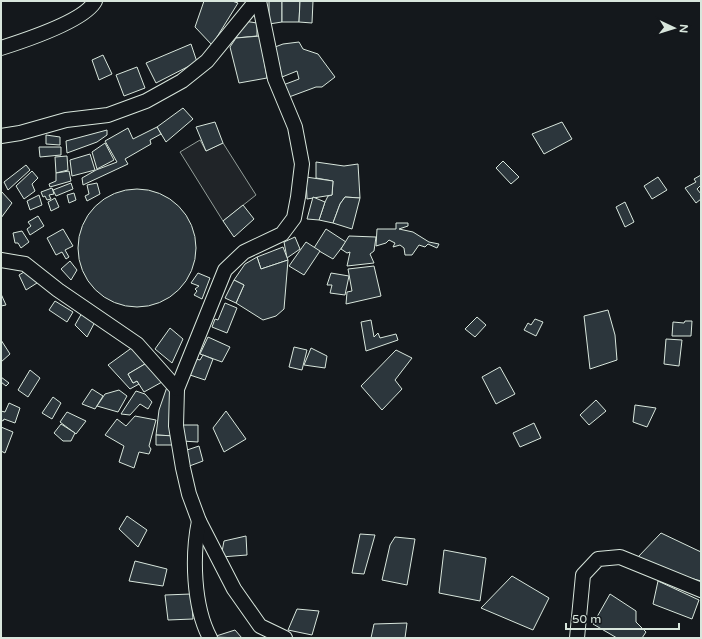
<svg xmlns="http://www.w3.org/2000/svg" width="702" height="639" font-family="'Varela Round',sans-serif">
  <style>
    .green { fill: #202428; stroke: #939e99 }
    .building { fill: #2c363c; stroke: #d8e6dc }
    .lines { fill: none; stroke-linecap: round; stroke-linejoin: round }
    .minor-casing { stroke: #d8e6dc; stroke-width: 16 }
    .minor { stroke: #14181c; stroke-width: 14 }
  </style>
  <rect width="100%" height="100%" fill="#14181c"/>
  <polygon class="green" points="200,140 206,151 223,143 256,195 223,221 180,152"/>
  <g class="building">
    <polygon points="204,1 232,1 238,3 212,45 195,27"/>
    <polygon points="269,1 282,1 282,22 269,24"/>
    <polygon points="282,1 300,1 299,22 282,22"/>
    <polygon points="300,1 313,1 312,23 299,22"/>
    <polygon points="244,21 257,23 257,36 236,38"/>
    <polygon points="260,36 267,78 239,83 230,47 236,38"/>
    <polygon points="299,42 303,49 318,54 335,77 322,87 316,87 289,97 283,85 299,79 297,71 282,77 275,47 283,44"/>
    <polygon points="191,44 197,62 156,83 146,63"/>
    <polygon points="103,55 112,74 99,80 92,60"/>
    <polygon points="137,67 145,88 124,96 116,75"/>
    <polygon points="183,108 193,119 166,142 157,127"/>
    <polygon points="215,122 223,143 206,151 196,127"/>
    <polygon points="562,122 572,139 544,154 532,134"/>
    <polygon points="157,127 161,134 150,140 151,144 125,159 128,164 83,185 82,178 96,170 117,162 105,141 128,128 133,139"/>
    <polygon points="107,130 107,135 97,142 67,153 66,141"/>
    <polygon points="46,135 60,137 60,145 46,144"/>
    <polygon points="105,143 114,160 97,169 92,152"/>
    <polygon points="39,147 61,147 61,155 40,157"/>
    <polygon points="90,154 95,170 72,176 70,160"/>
    <polygon points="67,156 68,170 56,173 55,157"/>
    <polygon points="503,161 519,177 511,184 496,168"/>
    <polygon points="316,162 344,166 358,164 360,198 345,197 340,204 333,223 319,220 325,202 328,196 332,195 333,181 316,178"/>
    <polygon points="26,165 30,170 8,190 4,182"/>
    <polygon points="32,171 38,178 32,184 35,191 24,199 16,186"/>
    <polygon points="69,171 71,181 50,187 49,184 56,181 56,173"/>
    <polygon points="701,175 701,185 697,189 701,194 701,199 696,203 685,188 696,182 694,179"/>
    <polygon points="306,177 333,181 332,195 307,199"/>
    <polygon points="658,177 667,190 652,199 644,186"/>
    <polygon points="71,183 73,189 56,196 53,190"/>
    <polygon points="97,183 100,194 87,201 85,196 89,194 87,185"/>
    <polygon points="52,188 54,194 49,195 51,199 47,200 45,196 43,197 41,192"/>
    <circle cx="137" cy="248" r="59"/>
    <polygon points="1,191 12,203 1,218"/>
    <polygon points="74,193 76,200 69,203 67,195"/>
    <polygon points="39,195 42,205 30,210 27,201"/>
    <polygon points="313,197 325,202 319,220 307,219"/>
    <polygon points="345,197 360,198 352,229 333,223 340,204"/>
    <polygon points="55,198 59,207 51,211 48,202"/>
    <polygon points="625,202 634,222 625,227 616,207"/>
    <polygon points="243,205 254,219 234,237 223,221"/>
    <polygon points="38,216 44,226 30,235 27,229 31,226 28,222"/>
    <polygon points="396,223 408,223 408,226 399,229 413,232 429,242 439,244 437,248 428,244 425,247 419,245 412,255 405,255 404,248 400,245 393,247 395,243 389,240 386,243 376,246 377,229 396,229"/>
    <polygon points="63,229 73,246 65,250 69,257 66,259 62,252 56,255 47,238"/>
    <polygon points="326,229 346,242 333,259 314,248"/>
    <polygon points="22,231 29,242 21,248 18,243 15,243 13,233"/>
    <polygon points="349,236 376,237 374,251 370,254 374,263 347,266 350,252 347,253 341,249"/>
    <polygon points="295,237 300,249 287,258 284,242"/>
    <polygon points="306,242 320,251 304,275 289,266"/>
    <polygon points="283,247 288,260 261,269 257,257"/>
    <polygon points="257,257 261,269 288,260 284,309 276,316 263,320 236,303 244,285 234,280 245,264"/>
    <polygon points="70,261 77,270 71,280 61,269"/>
    <polygon points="374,266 381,296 346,304 347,292 352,291 348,269"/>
    <polygon points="29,269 37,283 26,290 19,275"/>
    <polygon points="198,273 210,278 202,299 194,295 197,291 195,289 199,286 191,283"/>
    <polygon points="331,273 349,276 345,295 330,293 332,285 327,285"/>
    <polygon points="234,280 244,285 236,303 225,298"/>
    <polygon points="1,294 6,305 1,306"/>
    <polygon points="55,301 73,312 67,322 49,310"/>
    <polygon points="225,303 237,308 227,333 212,327 215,319 218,320"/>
    <polygon points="608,310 615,335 617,360 590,369 584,316"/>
    <polygon points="83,311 96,320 87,337 75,325"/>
    <polygon points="477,317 486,325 475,337 465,329"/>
    <polygon points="535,319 543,322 536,336 524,330 528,323 531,325"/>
    <polygon points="371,320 374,337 378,333 380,338 396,334 398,340 366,351 361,322"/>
    <polygon points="685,321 692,321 691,336 672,336 673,322 684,323"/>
    <polygon points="170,328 183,339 172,363 155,349"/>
    <polygon points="208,337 230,347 222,362 200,354"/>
    <polygon points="666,339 682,340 679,366 664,364"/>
    <polygon points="1,340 10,354 1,362"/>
    <polygon points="137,344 150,361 128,374 133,383 137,381 139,384 130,389 108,365"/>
    <polygon points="294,347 307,350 302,370 289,367"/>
    <polygon points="311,348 327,356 325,368 304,365"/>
    <polygon points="396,350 412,358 395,380 402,389 382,410 361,386"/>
    <polygon points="203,355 213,359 205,380 190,375 196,359 200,360"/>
    <polygon points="150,361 162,382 144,392 137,381 133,383 128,374"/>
    <polygon points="500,367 515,394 496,404 482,377"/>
    <polygon points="30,370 40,378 28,397 18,390"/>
    <polygon points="1,377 9,383 6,386 1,382"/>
    <polygon points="168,384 176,390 175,436 156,435 159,410"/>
    <polygon points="92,389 103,396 95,409 82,404"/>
    <polygon points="119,390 127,396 118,412 97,406 105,394"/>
    <polygon points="136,391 145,394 152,402 148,409 140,404 130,415 121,414"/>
    <polygon points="53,397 61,403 52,419 42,413"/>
    <polygon points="596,400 606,411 589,425 580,415"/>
    <polygon points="9,403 20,408 15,423 4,419 3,421 1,420 1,411 5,412"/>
    <polygon points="635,405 656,408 647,427 633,422"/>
    <polygon points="226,411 246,439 224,452 213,428"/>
    <polygon points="67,412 86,421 76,434 60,422"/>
    <polygon points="135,416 156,420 149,446 151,449 149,454 139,452 134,468 119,462 124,446 105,435 117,419 126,426"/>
    <polygon points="534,423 541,438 520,447 513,433"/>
    <polygon points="61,424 75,433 71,441 63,441 54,433"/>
    <polygon points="183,425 198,425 198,442 182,441"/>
    <polygon points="1,427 13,432 5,453 1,451"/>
    <polygon points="156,435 175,436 175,445 156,445"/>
    <polygon points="199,446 203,461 184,468 187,450"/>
    <polygon points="127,516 147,530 138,547 119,529"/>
    <polygon points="661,533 701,552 701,581 672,573 638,557"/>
    <polygon points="360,534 375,535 364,574 352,573"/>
    <polygon points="246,536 247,555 221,557 224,541"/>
    <polygon points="395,537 415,539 407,585 382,580 390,545"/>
    <polygon points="444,550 486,558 480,601 439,593"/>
    <polygon points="135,561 167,569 163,586 129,581"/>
    <polygon points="512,576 549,598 533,630 481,608"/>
    <polygon points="658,581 699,600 692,619 653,604"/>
    <polygon points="191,594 193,619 168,620 165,595"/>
    <polygon points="610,594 636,611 636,622 646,632 642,638 617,638 593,624"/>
    <polygon points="297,609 319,611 312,635 288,630"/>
    <polygon points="407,623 405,638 371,638 374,624"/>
    <polygon points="235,630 242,638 213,637"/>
  </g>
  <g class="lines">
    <g class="minor-casing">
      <g id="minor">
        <polyline points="259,1 275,79 295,127 302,164 298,197 294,218 282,234 244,252 225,270 177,389 176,426 183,468 189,494 199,521 234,589 260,626 285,638"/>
        <path d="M1,48C23,41 85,21 95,1"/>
        <polyline points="1,136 20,133 66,120 108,115 146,101 182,81 207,61 256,1"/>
        <polyline points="1,260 25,264 58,290 137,344 177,389"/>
        <path d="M199,521C192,555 193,606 210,638"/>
        <polyline points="577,638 583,575 598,559 620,557 701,590"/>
      </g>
    </g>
    <use href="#minor" class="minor"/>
  </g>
  <rect width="702" height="639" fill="none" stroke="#d8e6dc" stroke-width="4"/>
  <g transform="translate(674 28) rotate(94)" stroke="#14181c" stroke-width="3" paint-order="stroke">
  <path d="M0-3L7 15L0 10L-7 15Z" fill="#d8e6dc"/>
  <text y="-6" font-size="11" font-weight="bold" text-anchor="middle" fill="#d8e6dc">N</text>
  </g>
  <path d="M566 623v6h113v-6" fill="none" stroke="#d8e6dc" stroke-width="2"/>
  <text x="572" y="623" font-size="12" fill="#d8e6dc" stroke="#14181c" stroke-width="3" paint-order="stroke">50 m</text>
</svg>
